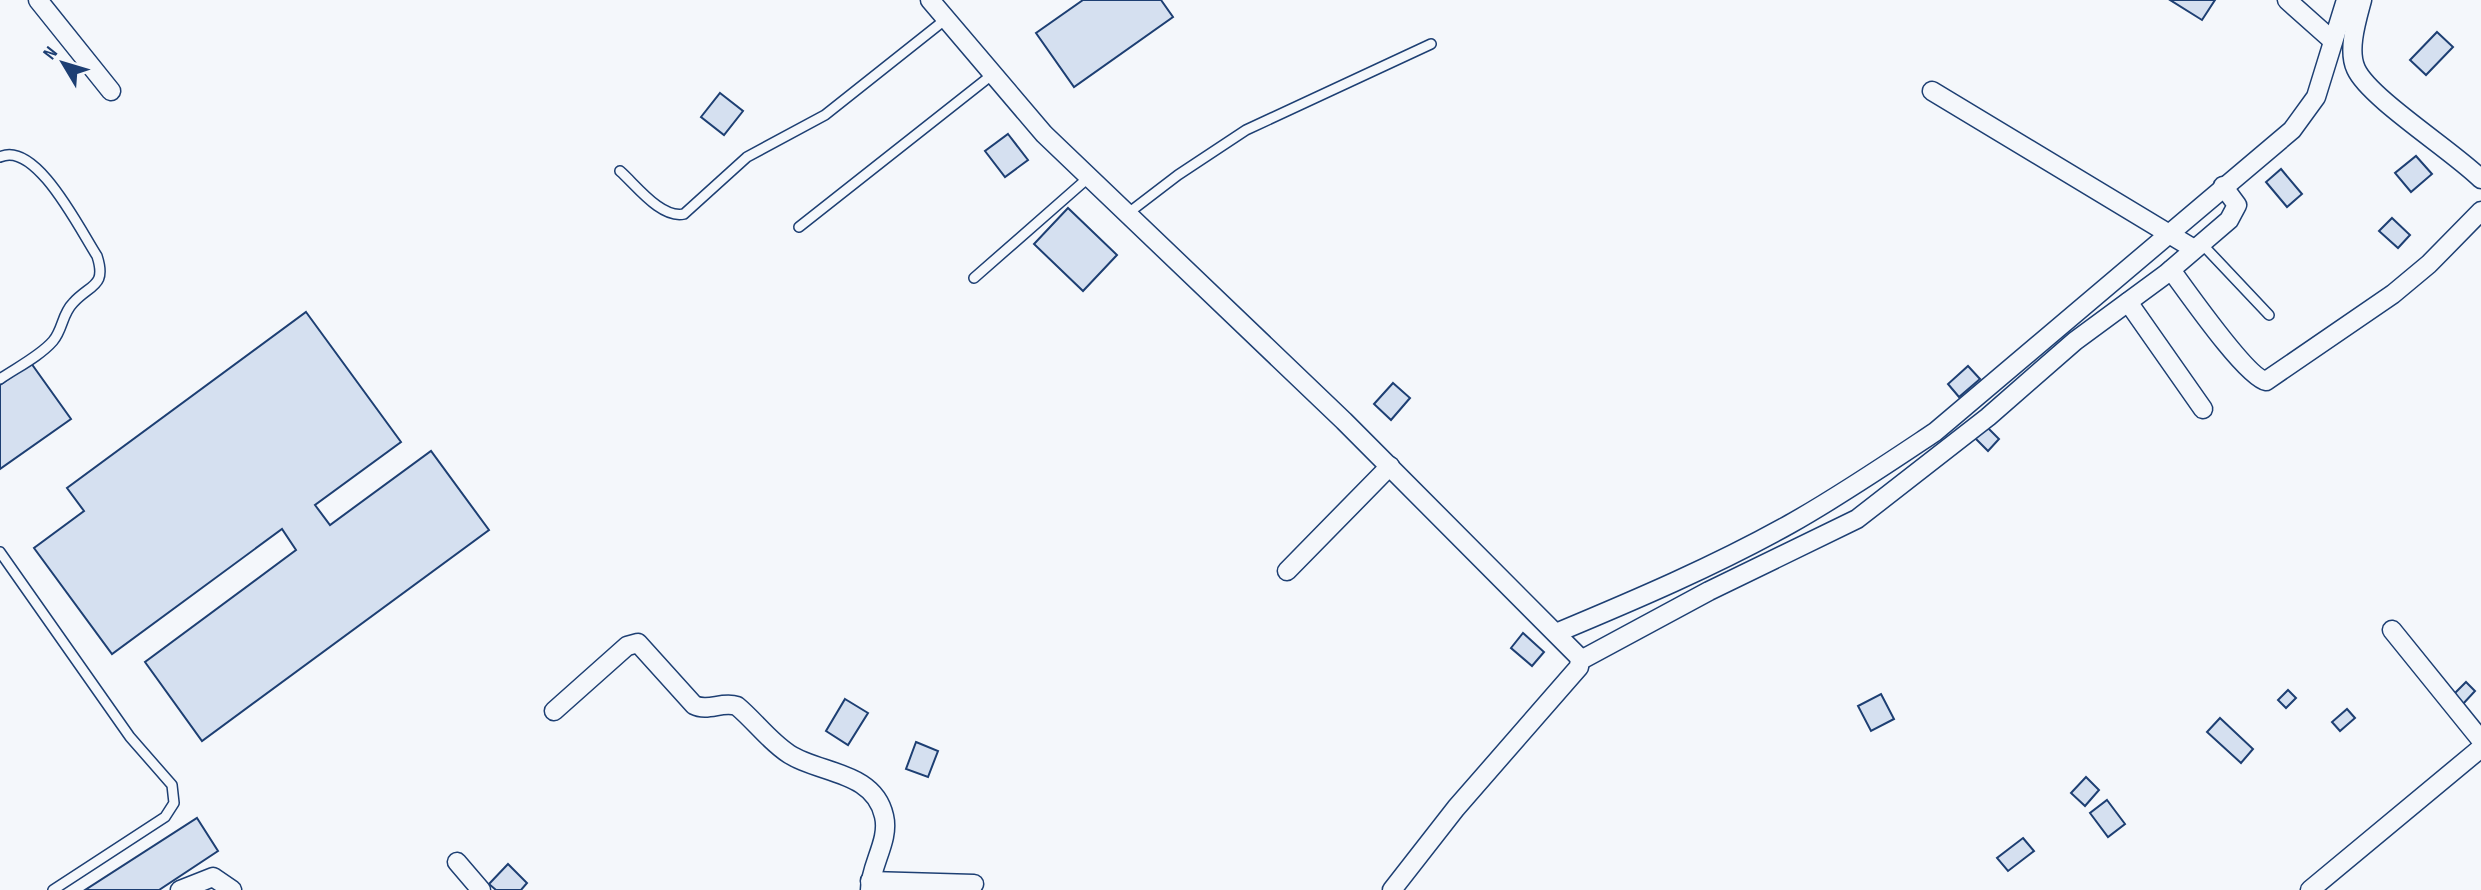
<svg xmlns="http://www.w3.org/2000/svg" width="2481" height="890" font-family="'Sofia Sans Condensed',sans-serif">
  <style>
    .building { fill: #d5e0f0; stroke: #1d3f73; stroke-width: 2 }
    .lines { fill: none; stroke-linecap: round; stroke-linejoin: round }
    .service-casing { stroke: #1d3f73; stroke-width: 12 }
    .minor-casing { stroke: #1d3f73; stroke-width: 21 }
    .service { stroke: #f4f7fb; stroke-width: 9 }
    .minor { stroke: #f4f7fb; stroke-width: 18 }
  </style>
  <rect width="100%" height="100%" fill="#f4f7fb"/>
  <g class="building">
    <polygon points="1083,0 1161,0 1173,17 1074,87 1036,33"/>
    <polygon points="2170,0 2215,0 2202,20"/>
    <polygon points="2437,32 2453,47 2426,75 2410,60"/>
    <polygon points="720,93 743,111 724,135 701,117"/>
    <polygon points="1008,134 1028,160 1005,177 985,151"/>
    <polygon points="2416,156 2432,174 2411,192 2395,173"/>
    <polygon points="2281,169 2302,194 2287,207 2266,182"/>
    <polygon points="1068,208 1117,255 1083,291 1034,244"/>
    <polygon points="2392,218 2410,235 2398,248 2379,231"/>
    <polygon points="306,312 401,442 315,505 330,525 431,451 489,530 202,741 145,662 296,550 282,529 112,654 34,548 84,511 67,488"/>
    <polygon points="31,363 71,419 0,469 0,385"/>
    <polygon points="1968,366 1980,379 1959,397 1948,384"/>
    <polygon points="1393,383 1410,398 1391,420 1374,404"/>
    <polygon points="1986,426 1999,439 1988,451 1974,437"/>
    <polygon points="1523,633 1544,652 1532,666 1511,648"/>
    <polygon points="2466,682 2475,691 2462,705 2452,696"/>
    <polygon points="2288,690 2296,698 2286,708 2278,700"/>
    <polygon points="1881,694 1894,719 1871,731 1858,706"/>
    <polygon points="845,699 868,713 848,745 826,731"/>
    <polygon points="2347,709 2355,718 2340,731 2332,722"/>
    <polygon points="2220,718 2253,749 2241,763 2207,732"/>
    <polygon points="916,742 938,751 928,777 906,769"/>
    <polygon points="2086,777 2099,790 2085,806 2071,793"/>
    <polygon points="2107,800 2125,824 2108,837 2090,813"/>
    <polygon points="197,818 218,851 159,890 85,890"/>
    <polygon points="2023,838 2034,851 2008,871 1997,858"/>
    <polygon points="508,864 527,883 521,890 496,890 489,884"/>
  </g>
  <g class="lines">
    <g class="service-casing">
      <g id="service">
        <path d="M0,157C36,140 80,230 97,256C107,287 90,284 73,303C62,314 63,329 53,341C40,356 16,368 0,379"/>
        <path d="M620,171C636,185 661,219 684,214L747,157L825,115L946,19"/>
        <polyline points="1127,214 1178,175 1246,130 1431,44"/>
        <polyline points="799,227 993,74"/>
        <polyline points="2201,243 2269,315"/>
        <polyline points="974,278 1088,178"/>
        <polyline points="0,552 130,737 172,785 174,803 165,817 53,890"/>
      </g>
    </g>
    <g class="minor-casing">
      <g id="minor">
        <polyline points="38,0 111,91"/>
        <polyline points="930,0 1044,134 1344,421 1580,658 1579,667 1456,808 1392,890"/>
        <polyline points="2287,0 2333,41"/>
        <path d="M2362,0C2357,19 2347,50 2356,69C2369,98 2453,151 2481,179"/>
        <polyline points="1932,91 2194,249"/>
        <path d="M2171,270C2186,290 2246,377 2266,381L2393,294L2429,264L2481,211"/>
        <polyline points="2128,302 2203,409"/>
        <polyline points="1287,571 1390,466"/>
        <polyline points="2392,630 2481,740"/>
        <path d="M1556,633C1635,600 1715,566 1790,524C1840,496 1887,464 1935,432L2292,130L2316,97L2346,0"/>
        <polyline points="1581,660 1709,591 1857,519 1988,417 2075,341 2166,274 2229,220 2237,205 2223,186"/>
        <path d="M554,711L627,646L638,643L694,705C708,712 722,701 737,706C755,721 769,741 789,754C820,774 874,771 884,816C890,841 870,865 870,890"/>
        <polyline points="457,862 481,890"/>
        <polyline points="870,881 974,884"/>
        <polyline points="180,890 213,877 232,890"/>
        <polyline points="2310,890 2481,748"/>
      </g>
    </g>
    <use href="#service" class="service"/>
    <use href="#minor" class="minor"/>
  </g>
  <g transform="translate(63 63) rotate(308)" stroke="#f4f7fb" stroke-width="5" paint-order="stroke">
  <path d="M0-5L12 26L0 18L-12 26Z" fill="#1d3f73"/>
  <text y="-10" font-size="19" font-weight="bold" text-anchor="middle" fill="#1d3f73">N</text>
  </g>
</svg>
